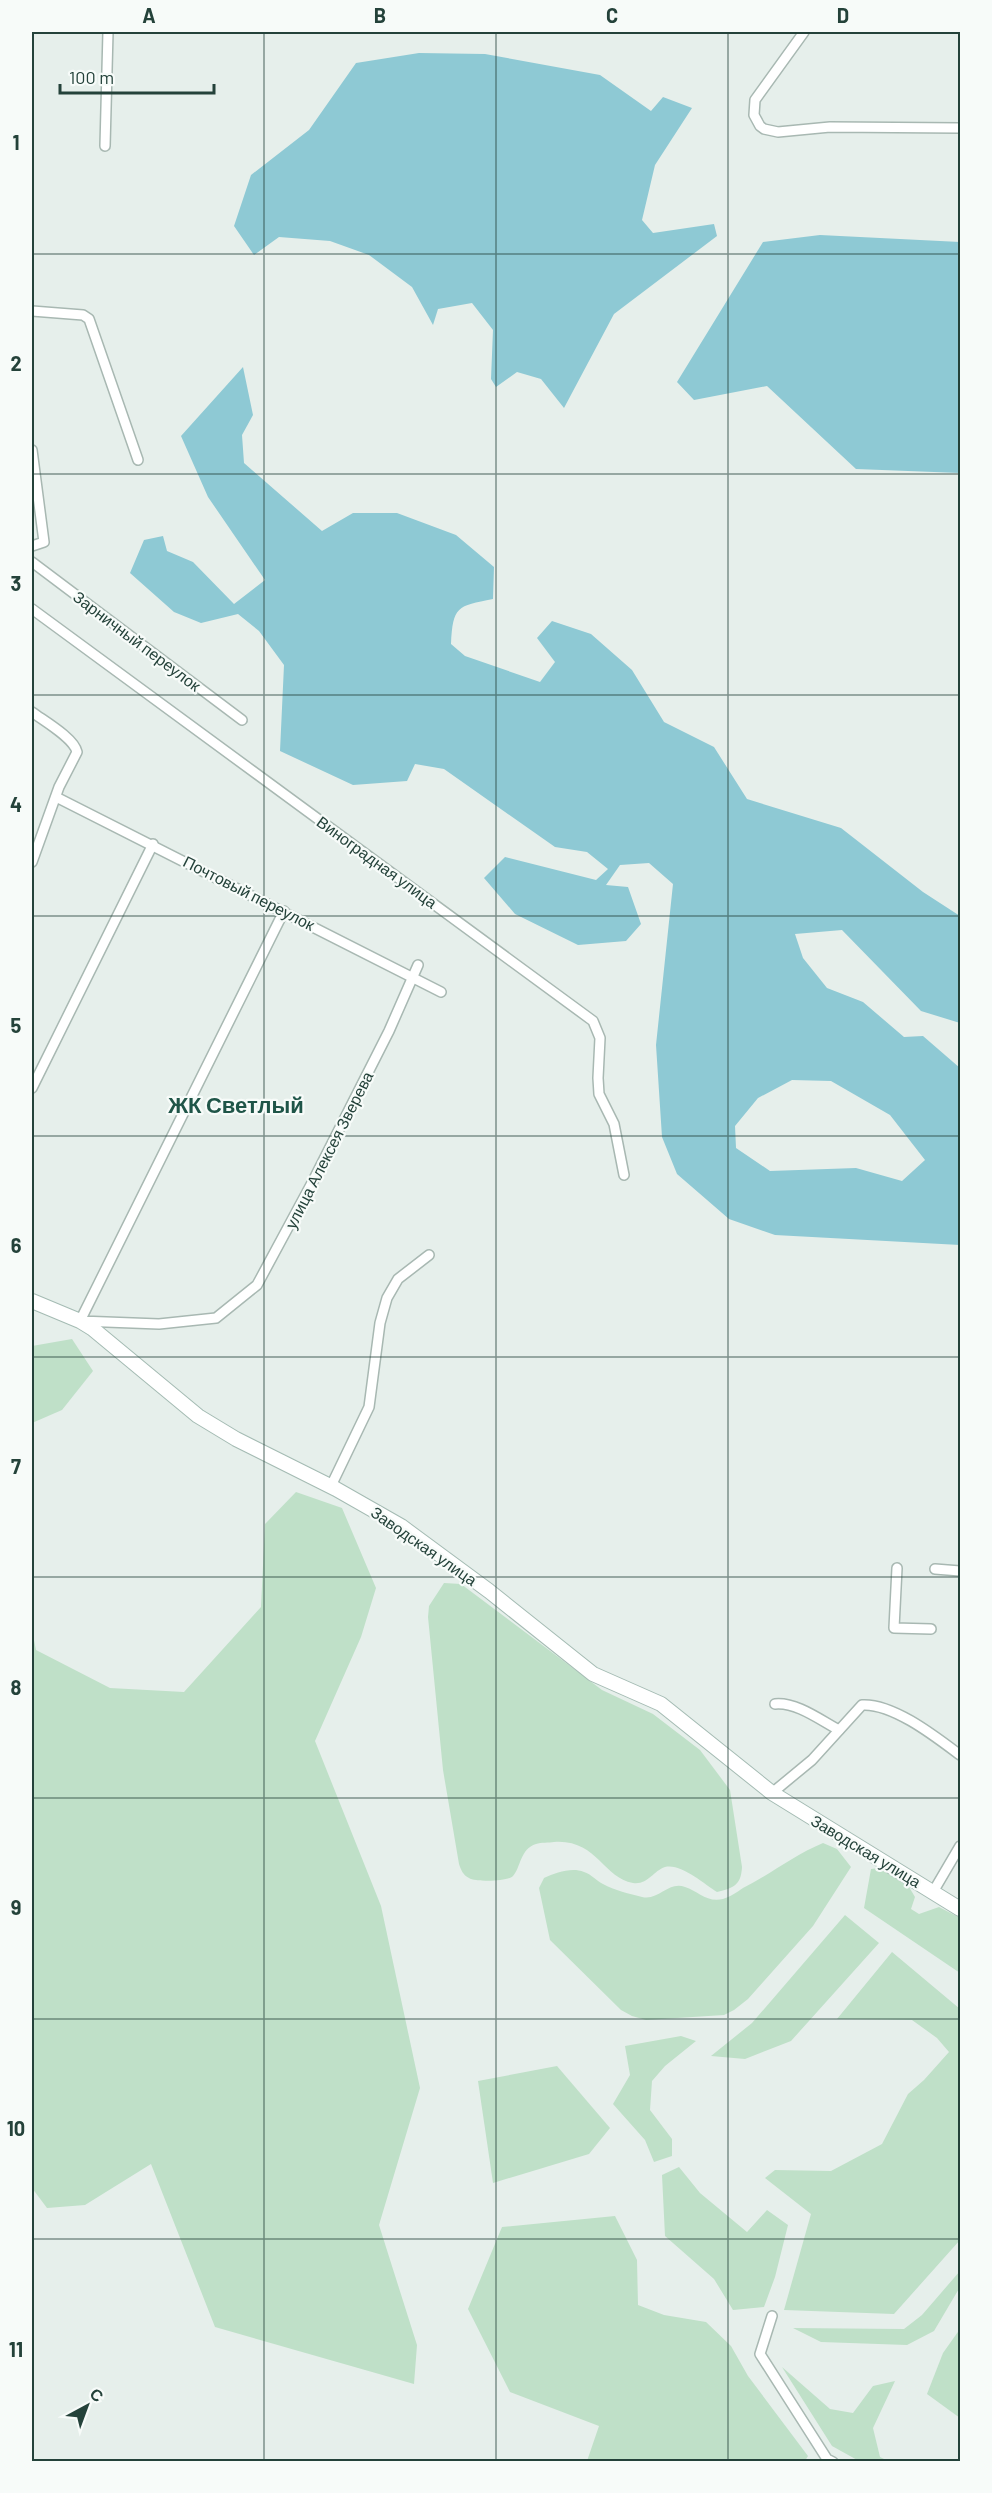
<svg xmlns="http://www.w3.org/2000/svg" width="992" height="2493" font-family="Barlow,sans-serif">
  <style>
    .green { fill: #bfe0c8 }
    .water { fill: #8ec9d4; fill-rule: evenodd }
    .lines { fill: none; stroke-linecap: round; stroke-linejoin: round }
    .street-casing { stroke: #a8b8b2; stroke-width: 12 }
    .secondary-casing { stroke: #a4bbb3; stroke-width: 16 }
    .street { stroke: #fff; stroke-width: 9 }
    .secondary { stroke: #fff; stroke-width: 14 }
    .grid { fill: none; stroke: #24423a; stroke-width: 1.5; stroke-opacity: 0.55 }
    .labels { text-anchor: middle; stroke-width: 4.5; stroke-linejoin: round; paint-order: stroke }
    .street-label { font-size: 16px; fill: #24423a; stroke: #f7fbf9 }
    .district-label { font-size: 22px; font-weight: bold; fill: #1f5548; stroke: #f7fbf9 }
    .neatline { fill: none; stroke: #24423a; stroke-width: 2 }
    .grid-label { font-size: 20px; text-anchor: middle; font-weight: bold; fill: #24423a }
  </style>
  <rect width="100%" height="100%" fill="#e6efeb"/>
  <g class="green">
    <polygon points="72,1339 93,1371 62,1410 32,1423 32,1346"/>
    <polygon points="296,1492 342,1508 376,1588 361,1637 315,1741 381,1906 420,2088 379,2225 417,2345 414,2384 215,2327 151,2164 85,2205 47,2208 32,2188 32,1630 36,1650 110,1688 184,1692 261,1607 265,1524"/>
    <path d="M444,1583L461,1584L602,1690L653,1714L700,1750L730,1790L742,1867C741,1885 734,1888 717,1892C704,1884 681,1863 665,1867C653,1871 648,1885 633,1883C603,1878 597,1839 554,1842C549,1843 541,1842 536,1844C520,1849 521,1867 513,1876C507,1882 475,1882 469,1878C463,1875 461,1870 459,1864L443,1770L428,1617L429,1606Z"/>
    <path d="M823,1843L837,1849L851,1867L813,1926L748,1999L734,2010L724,2015L646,2020L632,2016L621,2010L550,1940L539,1888L544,1878C556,1873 571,1867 584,1872C591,1874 597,1881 603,1884C614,1890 630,1894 642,1897C659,1901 668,1881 685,1887C698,1891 707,1903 723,1899C730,1897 737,1892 743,1888C771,1874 794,1855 823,1843Z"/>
    <polygon points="879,1868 909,1887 915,1897 911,1909 919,1914 939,1907 960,1918 960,1973 864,1908 871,1869"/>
    <polygon points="845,1915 879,1943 791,2041 745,2059 711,2056 752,2023"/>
    <polygon points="892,1952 960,2009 960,2240 894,2314 784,2310 811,2214 765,2178 775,2170 831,2171 882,2144 908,2094 924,2080 949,2052 937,2038 912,2020 837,2019"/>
    <polygon points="681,2036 696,2041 665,2066 652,2081 650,2110 672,2139 672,2156 654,2162 645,2140 613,2104 630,2075 625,2046"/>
    <polygon points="557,2066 610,2128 589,2154 493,2183 478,2081"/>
    <polygon points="679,2167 700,2193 747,2232 767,2210 788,2225 775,2277 764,2307 733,2310 714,2279 665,2236 662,2175"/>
    <polygon points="615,2216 637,2260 638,2305 664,2315 706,2322 731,2346 748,2376 808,2456 805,2461 587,2461 599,2426 510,2392 468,2309 502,2227"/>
    <polygon points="960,2271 960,2287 934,2331 907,2345 821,2342 793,2328 904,2329 922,2315"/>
    <polygon points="960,2329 960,2418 927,2394 943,2353"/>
    <polygon points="782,2367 830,2409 853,2413 873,2386 895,2381 873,2428 880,2457 888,2461 859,2461 832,2446"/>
  </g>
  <g class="water">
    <polygon points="419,53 485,54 600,75 651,111 663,97 692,108 655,165 642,220 653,233 714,224 717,236 614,314 564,408 541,379 517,372 496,387 491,379 493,330 472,303 438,309 433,325 412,287 369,255 330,241 279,237 254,255 234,226 251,175 309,130 356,63"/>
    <polygon points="820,235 960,242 960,473 856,469 767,386 694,400 677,382 763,242"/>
    <path d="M243,367L253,415L242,435L244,463L322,531L353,513H397L456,535L494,567L493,599C457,606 453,606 451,644L465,656L540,682L555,662L537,638L552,621L591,634L632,670L664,722L714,747L747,799L841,828L923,892L960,916V1023L921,1011L842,930L795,934L803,958L827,988L863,1002L904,1037L923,1036L960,1068V1245L775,1235L729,1219L677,1174L662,1137L656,1045L673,884L649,863L620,865L606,885L628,887L641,924L626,941L578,945L515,914L484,878L505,857L596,880L608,869L587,852L555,847L444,769L415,764L407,781L353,785L280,751L284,665L259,631L238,614L201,623L174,612L130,573L144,540L163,536L167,551L193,562L234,604L265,580L208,497L181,436ZM792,1080L831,1081L890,1115L925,1160L902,1181L856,1168L770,1171L736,1148L735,1126L758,1098Z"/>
  </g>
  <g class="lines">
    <g class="street-casing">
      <g id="street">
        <polyline points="804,32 755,100 754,115 760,126 764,129 778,132 830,127 960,128"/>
        <polyline points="105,146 108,32"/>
        <polyline points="32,311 83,315 89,319 138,460"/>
        <polyline points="32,450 44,542 32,546"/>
        <polyline points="32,562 242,720"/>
        <polyline points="32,609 593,1021 600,1038 598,1078 599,1094 614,1124 624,1175"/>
        <path d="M32,712C44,721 74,738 77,752L59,787L32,862"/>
        <polyline points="56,797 441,992"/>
        <polyline points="284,911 80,1321 159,1324 216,1318 257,1285 313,1181 389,1031 418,965"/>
        <polyline points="32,1088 153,844"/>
        <polyline points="331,1486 369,1407 380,1323 387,1298 398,1279 429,1255"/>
        <polyline points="897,1568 894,1628 931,1629"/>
        <polyline points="935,1569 960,1571"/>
        <path d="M775,1704C797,1702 820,1720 839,1730"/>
        <path d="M772,1793L812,1760L862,1705C893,1703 936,1737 960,1755"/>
        <polyline points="933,1892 960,1846"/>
        <polyline points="772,2316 760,2354 827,2459 833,2462"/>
      </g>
    </g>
    <g class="secondary-casing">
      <polyline id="secondary" points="32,1301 80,1321 93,1329 198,1416 236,1439 336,1489 401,1526 489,1591 593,1674 661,1704 772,1793 960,1909"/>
    </g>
    <use href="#street" class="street"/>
    <use href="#secondary" class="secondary"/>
  </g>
  <path class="grid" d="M264,32V2462M496,32V2462M728,32V2462M32,254H960M32,474H960M32,695H960M32,916H960M32,1136H960M32,1357H960M32,1577H960M32,1798H960M32,2019H960M32,2239H960"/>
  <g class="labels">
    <g class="street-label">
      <text transform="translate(137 641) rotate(37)" y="6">Зарничный переулок</text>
      <text transform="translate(377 862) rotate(36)" y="6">Виноградная улица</text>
      <text transform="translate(249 893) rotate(27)" y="6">Почтовый переулок</text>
      <text transform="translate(329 1150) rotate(-63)" y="6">улица Алексея Зверева</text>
      <text transform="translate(424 1546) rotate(35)" y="6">Заводская улица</text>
      <text transform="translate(866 1851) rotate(31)" y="6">Заводская улица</text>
    </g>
    <g class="district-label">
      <text x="236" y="1113">ЖК Светлый</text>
    </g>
  </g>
  <rect width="992" height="2493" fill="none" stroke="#f7fbf9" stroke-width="66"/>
  <g transform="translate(87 2406) rotate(41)" stroke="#f7fbf9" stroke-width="4.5" paint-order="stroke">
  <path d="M0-4.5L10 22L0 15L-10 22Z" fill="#24423a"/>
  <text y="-9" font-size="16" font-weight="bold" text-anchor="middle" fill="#24423a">С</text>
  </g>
  <path d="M60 84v9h154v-9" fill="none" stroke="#24423a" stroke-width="3"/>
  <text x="69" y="84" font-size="18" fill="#24423a" stroke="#f7fbf9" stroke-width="4.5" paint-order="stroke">100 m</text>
  <rect x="33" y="33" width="926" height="2427" class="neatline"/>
  <g class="grid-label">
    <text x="149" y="23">A</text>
    <text x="380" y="23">B</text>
    <text x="612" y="23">C</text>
    <text x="843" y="23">D</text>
    <text x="16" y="150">1</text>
    <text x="16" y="371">2</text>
    <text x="16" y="591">3</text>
    <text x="16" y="812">4</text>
    <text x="16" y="1033">5</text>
    <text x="16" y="1253">6</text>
    <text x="16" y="1474">7</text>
    <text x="16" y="1695">8</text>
    <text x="16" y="1915">9</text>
    <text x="16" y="2136">10</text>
    <text x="16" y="2357">11</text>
  </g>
</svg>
